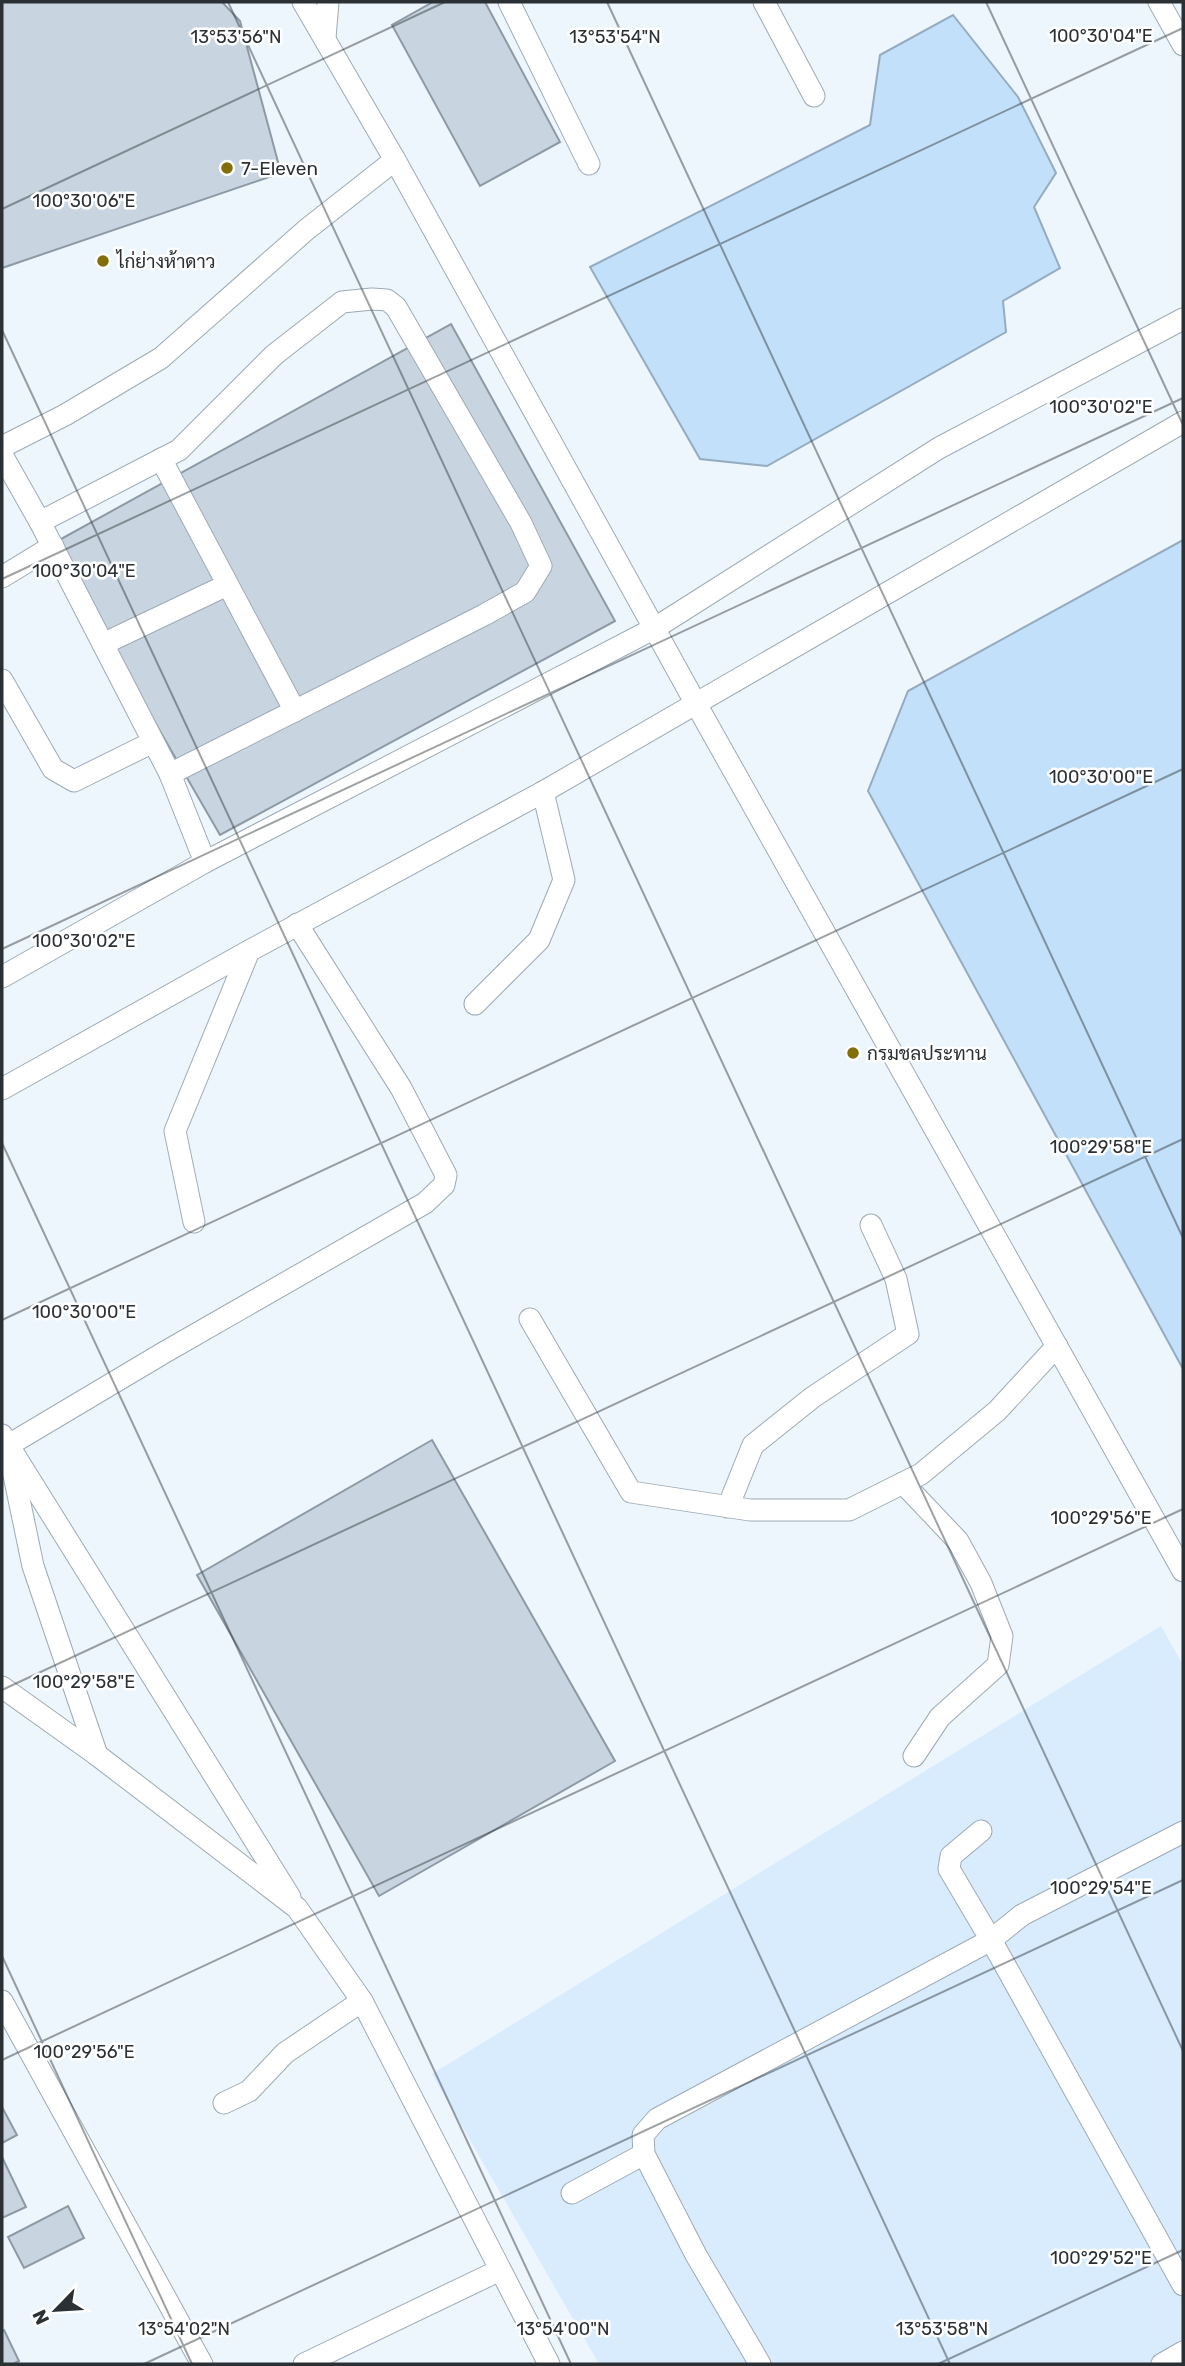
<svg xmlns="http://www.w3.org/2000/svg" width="1185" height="2366" font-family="Rubik,Sarabun,sans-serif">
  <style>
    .built { fill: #d8ecfe }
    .water { fill: #c2e0fa; stroke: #95abbf; stroke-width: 2 }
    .building { fill: #c8d5e1; stroke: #8d9aa6; stroke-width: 2 }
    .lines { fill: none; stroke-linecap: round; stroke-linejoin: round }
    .lane-casing { stroke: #9daab6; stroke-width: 23 }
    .lane { stroke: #fff; stroke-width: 21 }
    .ticks { fill: none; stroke: #2b3034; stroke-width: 2; stroke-opacity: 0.45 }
    .poi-dot { fill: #836e0b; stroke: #fff; stroke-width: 2.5 }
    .labels { text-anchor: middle; stroke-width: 5; stroke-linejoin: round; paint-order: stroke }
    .poi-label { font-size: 19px; fill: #2b3034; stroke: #fff; text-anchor: start }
    .ticks-label { font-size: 18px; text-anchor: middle; fill: #2b3034; stroke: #fff; stroke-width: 5; stroke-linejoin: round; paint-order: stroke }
  </style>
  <rect width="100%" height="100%" fill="#edf5fd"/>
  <polygon class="built" points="1161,1626 1183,1665 1183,2364 599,2364 432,2074"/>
  <g class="water">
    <polygon points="953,15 1018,97 1056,173 1034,207 1060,268 1003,301 1006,332 767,466 700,459 590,267 870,125 880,55"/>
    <polygon points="1183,540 1183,1369 868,791 908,691"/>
  </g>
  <g class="building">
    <polygon points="2,2 222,2 240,21 281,173 2,268"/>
    <polygon points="433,2 485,2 560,142 480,186 392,25"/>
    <polygon points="451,324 615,621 220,835 52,544"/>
    <polygon points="432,1440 615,1761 379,1896 197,1575"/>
    <polygon points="2,2107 17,2135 2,2143"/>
    <polygon points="2,2157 26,2207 2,2218"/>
    <polygon points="68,2206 84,2238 24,2268 8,2237"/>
    <polygon points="4,2330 19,2361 13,2364 2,2364 2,2331"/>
  </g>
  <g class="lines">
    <g class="lane-casing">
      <g id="lane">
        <polyline points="303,2 395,160 695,702 1183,1571"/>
        <polyline points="509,2 589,164"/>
        <polyline points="764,2 814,96"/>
        <polyline points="1159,2 1183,45"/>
        <polyline points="325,38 328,2"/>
        <polyline points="2,447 65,415 161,358 306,230 395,160"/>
        <polyline points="2,455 40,522 170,774 205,862 655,628 939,448 1183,319"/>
        <polyline points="161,459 295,711"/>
        <polyline points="40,522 179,450 274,355 342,302 372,299 387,300 396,307 521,523 541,566 525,592 484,615 170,774"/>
        <polyline points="2,577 53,546"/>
        <polyline points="103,644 227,585"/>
        <polyline points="2,680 53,769 74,781 153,742"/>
        <polyline points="2,977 205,862"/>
        <polyline points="475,1004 539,940 564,880 543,792"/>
        <polyline points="2,1089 249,951 543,792 1183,422"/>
        <polyline points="194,1222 175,1131 249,951"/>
        <polyline points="530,1319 631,1492 750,1510 849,1510 921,1474 997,1411 1057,1346"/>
        <polyline points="2,1435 290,1897"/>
        <polyline points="2,1449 165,1352 425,1203 444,1185 446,1175 401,1088 297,924"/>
        <polyline points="11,1461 33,1566 97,1755"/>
        <polyline points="903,1483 958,1541 981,1583 1002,1636 998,1665 940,1717 914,1756"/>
        <polyline points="728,1507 753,1445 813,1397 908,1334 896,1279 871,1225"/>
        <polyline points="2,1687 97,1755 297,1908 362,2001 549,2364"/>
        <polyline points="1183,1832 1022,1915 991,1940 1183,2285"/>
        <polyline points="2,2001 202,2364"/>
        <polyline points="224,2103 249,2091 285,2053 362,2001"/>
        <polyline points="572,2193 644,2154"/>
        <polyline points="304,2364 500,2270"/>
        <polyline points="760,2364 696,2255 644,2154 643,2135 657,2119 991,1940 949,1869 951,1856 981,1831"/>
        <polyline points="1162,2364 1183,2352"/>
      </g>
    </g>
    <use href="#lane" class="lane"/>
  </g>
  <path class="ticks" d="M228,2L1183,2051M607,2L1183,1238M986,2L1183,425M2,209L445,2M2,330L950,2364M2,579L1183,28M2,949L1183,398M2,1143L571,2364M2,1320L1183,769M2,1690L1183,1139M2,1956L192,2364M2,2060L1183,1509M144,2364L1183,1880M938,2364L1183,2250"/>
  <g class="poi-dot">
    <circle cx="227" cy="168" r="7"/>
    <circle cx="103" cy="261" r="7"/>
    <circle cx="853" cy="1053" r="7"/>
  </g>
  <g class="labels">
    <g class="poi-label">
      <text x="241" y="175">7-Eleven</text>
      <text x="117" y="268">ไก่ย่างห้าดาว</text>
      <text x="867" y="1060">กรมชลประทาน</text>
    </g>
  </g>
  <g class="ticks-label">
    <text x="1101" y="42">100°30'04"E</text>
    <text x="236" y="43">13°53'56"N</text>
    <text x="615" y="43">13°53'54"N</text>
    <text x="84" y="207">100°30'06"E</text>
    <text x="1101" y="413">100°30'02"E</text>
    <text x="84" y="577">100°30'04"E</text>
    <text x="1101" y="783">100°30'00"E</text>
    <text x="84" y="947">100°30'02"E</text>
    <text x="1101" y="1153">100°29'58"E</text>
    <text x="84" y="1318">100°30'00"E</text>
    <text x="1101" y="1524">100°29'56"E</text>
    <text x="84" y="1688">100°29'58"E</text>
    <text x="1101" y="1894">100°29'54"E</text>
    <text x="84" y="2058">100°29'56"E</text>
    <text x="1101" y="2264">100°29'52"E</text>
    <text x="184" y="2335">13°54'02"N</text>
    <text x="563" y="2335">13°54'00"N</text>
    <text x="942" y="2335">13°53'58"N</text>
  </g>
  <rect width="1185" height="2366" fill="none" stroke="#2b3034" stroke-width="7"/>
  <g transform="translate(56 2310) rotate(245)" stroke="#ffffff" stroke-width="5" paint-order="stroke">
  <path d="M0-5L12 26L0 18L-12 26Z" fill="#2b3034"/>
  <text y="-10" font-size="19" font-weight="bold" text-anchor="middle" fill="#2b3034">N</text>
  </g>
</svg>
